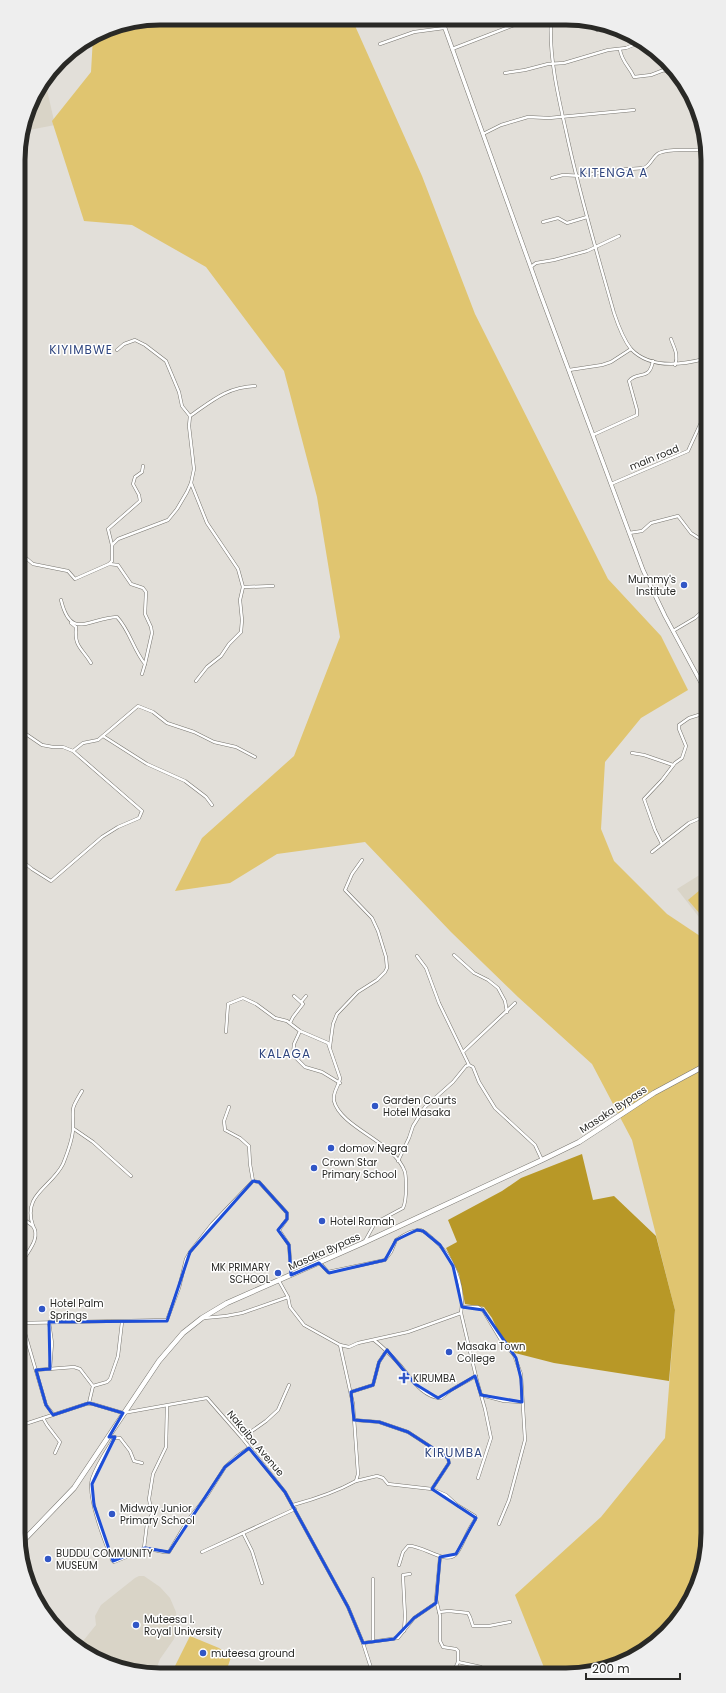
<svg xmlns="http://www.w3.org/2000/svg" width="726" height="1693" font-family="Poppins,sans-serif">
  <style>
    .built { fill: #d9d4c7 }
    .green { fill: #e0c570 }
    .forest { fill: #b89827 }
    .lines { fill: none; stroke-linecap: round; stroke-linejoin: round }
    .street-casing { stroke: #787670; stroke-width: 3.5 }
    .secondary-casing { stroke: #787670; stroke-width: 4.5 }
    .highway-casing { stroke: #787670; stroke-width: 5.5 }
    .street { stroke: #fff; stroke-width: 2.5 }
    .secondary { stroke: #fff; stroke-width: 3.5 }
    .highway { stroke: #fff; stroke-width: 4.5 }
    .marked { fill: none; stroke: #1d4ed8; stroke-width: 3; stroke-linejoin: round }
    .poi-dot { fill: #3156c6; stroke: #fff; stroke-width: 1.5 }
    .labels { text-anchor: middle; stroke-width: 3; stroke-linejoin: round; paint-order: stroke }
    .street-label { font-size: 10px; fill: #292926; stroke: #fff }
    .poi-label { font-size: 10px; fill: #292926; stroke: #fff; text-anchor: start }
    .quarter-label { font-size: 12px; letter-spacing: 1px; fill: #30467f; stroke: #fff }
    .rim { fill: none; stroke: #292926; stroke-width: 5 }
  </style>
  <rect width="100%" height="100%" fill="#e2dfd9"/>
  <g class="built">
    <polygon points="45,81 55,125 24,131 33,97"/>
    <polygon points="706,871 706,926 677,889"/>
    <polygon points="139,1576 144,1576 160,1587 170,1598 176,1612 177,1624 174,1639 160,1659 155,1672 133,1672 79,1646 96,1625 95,1616 101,1605 135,1578"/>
  </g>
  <g class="green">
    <polygon points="160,18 352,19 422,176 475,314 608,579 661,636 688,690 641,718 605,762 601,829 614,861 667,914 706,940 708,1542 697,1587 678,1620 645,1651 602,1670 545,1670 515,1595 601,1517 665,1438 675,1310 632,1140 592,1064 518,997 451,932 365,842 277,854 230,883 175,891 202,838 294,756 340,637 317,497 284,371 206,267 132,225 84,221 52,121 91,72 93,37 106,29"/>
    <polygon points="700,890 706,895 706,921 688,900"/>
    <polygon points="190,1636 219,1648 231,1657 226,1672 172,1672"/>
  </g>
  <polygon class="forest" points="582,1154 593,1200 614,1196 656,1236 675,1310 669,1381 554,1363 515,1353 499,1333 492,1318 484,1307 465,1304 459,1274 446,1248 457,1242 448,1220 502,1191 521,1178"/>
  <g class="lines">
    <g class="street-casing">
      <g id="street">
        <path d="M551,20C549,57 558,96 566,131C579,193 597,253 614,313C618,325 623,339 631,349C650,369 681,365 704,359"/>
        <polyline points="591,21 593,26 597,30"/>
        <polyline points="380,44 414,32 444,28"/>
        <polyline points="452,49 527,20"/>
        <path d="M620,50C622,62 629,66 634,77L651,75L664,70L676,77"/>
        <polyline points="661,56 664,70"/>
        <polyline points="505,73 525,70 548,64 564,63 608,50 626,48 641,42"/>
        <polyline points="39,89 46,84 50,74"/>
        <polyline points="483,134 501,125 528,117 549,118 634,110"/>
        <path d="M552,178L563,175L583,176L615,170L644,168C651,165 652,157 659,153C672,147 689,152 703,149"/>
        <polyline points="543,222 558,218 567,223 587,217"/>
        <polyline points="532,266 536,263 554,260 587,251 619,236"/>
        <path d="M671,339C674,348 679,355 675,365"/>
        <polyline points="569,370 602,365 611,362 631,349"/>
        <path d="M190,416C212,401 227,387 255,386"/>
        <path d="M593,435L637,415V410L629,381C638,370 649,382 653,361"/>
        <polyline points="191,483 207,523 238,569 243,587"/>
        <polyline points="611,484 688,451 704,416"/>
        <polyline points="629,533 642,531 651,523 678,516 691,533 705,542"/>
        <polyline points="112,545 108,529 140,501 139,495 133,484 135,477 142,472 143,466"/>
        <polyline points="20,553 33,564 68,571 75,579 109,564 118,565 131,584 143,588 146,592 145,614 151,627 152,633 145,664"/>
        <polyline points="109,564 112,561 112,545 118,539 168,520 177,509 187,492 191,483 194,469 189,426 190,416 182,406 179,392 166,361 145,345 135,340 124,344 117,350"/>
        <path d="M61,600C71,641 89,618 117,617C130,631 133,649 145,664L142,674"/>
        <path d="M71,623L76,627C74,647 82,648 91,663"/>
        <polyline points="673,631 695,618 705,609"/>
        <polyline points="196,681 207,667 221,656 229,644 241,632 242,620 240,600 243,587 273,586"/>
        <polyline points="20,730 42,745 53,747 63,747 73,751 83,743 98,740 138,706 153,712 167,723 194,732 214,742 236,747 255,757"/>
        <polyline points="103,736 147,764 185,781 206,797 212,805"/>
        <polyline points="632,753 644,755 673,765"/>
        <polyline points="704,783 705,783"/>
        <polyline points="662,844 655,830 644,799 662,780 675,763 682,758 686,746 679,729 679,725 689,718 705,713"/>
        <polyline points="652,852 689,823 705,816"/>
        <polyline points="21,860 32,869 51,881 102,837 118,827 139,818 142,811 73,751"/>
        <polyline points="454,955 474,973 488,980 498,988 505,1001 507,1012"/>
        <polyline points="417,956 426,968 439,1003 469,1065"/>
        <polyline points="301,1002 306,996"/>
        <polyline points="290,1023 293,1017 303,1004 294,996"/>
        <polyline points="300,1031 294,1044 293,1055 305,1067 322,1072 340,1083"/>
        <path d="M226,1032L228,1004L243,998L256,1004L275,1018L287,1021L300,1031L328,1043L340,1078C339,1086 332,1093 334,1101C341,1128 395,1142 405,1172C406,1177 406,1182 406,1187C406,1195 406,1202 403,1208L375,1223L365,1241"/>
        <polyline points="330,1046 333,1024 337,1014 358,992 377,980 385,972 387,968 386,957 378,931 372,918 345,890 352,874 362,860"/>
        <polyline points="463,1052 515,1003"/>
        <polyline points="229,1107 224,1121 225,1130 240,1138 249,1146 250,1164 253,1181"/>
        <polyline points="74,1129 93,1142 131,1176"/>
        <polyline points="398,1161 409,1138 413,1126 425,1107 453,1082 466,1066 469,1065 473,1067 479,1082 495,1108 535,1145 542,1160"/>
        <path d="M22,1218L33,1226C41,1238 28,1251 22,1262"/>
        <path d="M33,1226C22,1194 51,1188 63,1164C67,1154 73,1139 73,1128C73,1107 70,1111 82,1091"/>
        <path d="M279,1281L288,1297L290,1307L304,1325L340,1345L349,1347L358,1343L408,1332L461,1313C465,1286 453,1255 432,1238C428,1235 424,1230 419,1230C411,1230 402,1236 396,1240L391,1252L385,1260L328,1272L320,1263"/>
        <polyline points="462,1307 478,1307 483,1310 501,1340 514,1355 521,1374 525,1440 509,1500 499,1524"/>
        <polyline points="461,1313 477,1381 485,1409 491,1438 478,1478"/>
        <polyline points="204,1318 226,1316 242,1313 288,1297"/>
        <polyline points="49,1322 52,1343 50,1369"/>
        <polyline points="22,1323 167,1320 179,1288 186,1259 190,1252 212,1224 253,1181 259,1182 287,1213 287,1219 279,1230 289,1245 291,1274"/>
        <polyline points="22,1323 46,1405 53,1414"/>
        <path d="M374,1340C383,1347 391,1355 399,1364C410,1376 422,1398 441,1398L451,1390L476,1376"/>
        <polyline points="36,1370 74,1367 80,1369 93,1386 89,1403"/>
        <polyline points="93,1386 107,1382 110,1379 118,1356 122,1322"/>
        <polyline points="351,1392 373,1385 379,1362 387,1350"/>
        <polyline points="481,1395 504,1401 522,1402"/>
        <polyline points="43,1418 47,1425 60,1442 55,1453"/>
        <polyline points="354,1420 379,1422 408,1432 448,1458 449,1463 432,1489"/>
        <polyline points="22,1425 86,1404 93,1404 123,1413 207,1398 242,1438 285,1492 348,1607 363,1643 372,1671"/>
        <polyline points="109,1437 120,1438 130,1451 134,1461 142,1463"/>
        <path d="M115,1437C107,1450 97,1464 92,1479C87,1497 105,1542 112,1560L114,1562L141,1551L144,1548L147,1524L152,1514L149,1499L153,1474L166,1447L167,1406"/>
        <polyline points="242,1438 266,1421 278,1410 289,1385"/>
        <path d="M356,1481L377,1476L383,1478L388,1484L432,1489L446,1495L457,1505L475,1516V1520C467,1530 464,1543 457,1553C447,1567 422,1544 408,1546L403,1552L399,1565"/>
        <path d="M293,1505C315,1499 336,1492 356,1481L358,1474L353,1404L340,1345"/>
        <polyline points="243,1533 252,1551 262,1583"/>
        <polyline points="144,1548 164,1552 169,1552 188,1520 206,1497 225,1467 236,1457 249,1448"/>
        <polyline points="202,1552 295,1509"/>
        <polyline points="440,1557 436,1599 440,1616 440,1641 443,1647 456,1649 458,1651 458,1662 454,1671"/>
        <polyline points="373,1579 373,1641"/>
        <polyline points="439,1612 449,1611 468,1613 470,1617 473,1626 489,1626 510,1622"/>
        <polyline points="404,1631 405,1616 403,1577 403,1575 410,1574"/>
        <polyline points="363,1643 398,1638 414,1618 436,1603"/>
        <polyline points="458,1662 481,1667 486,1671"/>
      </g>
    </g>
    <g class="secondary-casing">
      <polyline id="secondary" points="442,20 540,293 643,570 665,616 705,690"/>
    </g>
    <g class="highway-casing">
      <polyline id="highway" points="23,1541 74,1488 159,1361 183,1333 202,1318 227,1303 363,1243 542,1160 579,1142 654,1093 706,1065"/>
    </g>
    <use href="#street" class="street"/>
    <use href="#secondary" class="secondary"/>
    <use href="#highway" class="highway"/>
  </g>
  <path class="marked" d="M253,1181L259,1182L287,1213V1219L278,1230L289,1245L291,1275L319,1263L329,1273L385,1260L396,1240L417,1230L423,1231L440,1245L453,1266L462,1307L483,1310L516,1358L521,1379L522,1402L481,1395L475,1376L438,1398L415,1384L387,1350L379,1362L373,1385L351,1392L354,1420L379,1422L408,1432L448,1458L449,1463L432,1489L476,1518L456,1554L440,1557L436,1603L414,1618L394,1639L363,1643L348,1607L285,1492L249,1448L225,1467L169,1552L145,1548L113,1561L94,1505L92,1484L115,1437H109L123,1413L89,1403L53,1415L46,1405L36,1370L50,1369L49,1322L167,1321L190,1252Z"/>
  <g class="poi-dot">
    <circle cx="684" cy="585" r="4"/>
    <circle cx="375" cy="1106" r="4"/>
    <circle cx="331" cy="1148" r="4"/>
    <circle cx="314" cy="1168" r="4"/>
    <circle cx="322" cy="1221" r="4"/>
    <circle cx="278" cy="1273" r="4"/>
    <circle cx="42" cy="1309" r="4"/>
    <circle cx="449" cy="1352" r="4"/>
    <path d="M402 1372h4v4h4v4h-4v4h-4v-4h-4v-4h4z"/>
    <circle cx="112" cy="1514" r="4"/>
    <circle cx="48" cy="1559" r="4"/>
    <circle cx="136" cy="1625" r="4"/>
    <circle cx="203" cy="1653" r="4"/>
  </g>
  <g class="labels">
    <g class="street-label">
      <text transform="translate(654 457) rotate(-22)" y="4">main road</text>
      <text transform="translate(613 1109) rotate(-33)" y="4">Masaka Bypass</text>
      <text transform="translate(324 1251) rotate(-24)" y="4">Masaka Bypass</text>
      <text transform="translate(256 1443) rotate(50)" y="4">Nakaiba Avenue</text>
    </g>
    <g class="poi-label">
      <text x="676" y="583" text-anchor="end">Mummy's<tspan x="676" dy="12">Institute</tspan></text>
      <text x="383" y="1104">Garden Courts<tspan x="383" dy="12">Hotel Masaka</tspan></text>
      <text x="339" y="1152">domov Negra</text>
      <text x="322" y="1166">Crown Star<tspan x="322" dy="12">Primary School</tspan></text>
      <text x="330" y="1225">Hotel Ramah</text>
      <text x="270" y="1271" text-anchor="end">MK PRIMARY<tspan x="270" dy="12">SCHOOL</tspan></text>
      <text x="50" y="1307">Hotel Palm<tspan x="50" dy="12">Springs</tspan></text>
      <text x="457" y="1350">Masaka Town<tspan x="457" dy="12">College</tspan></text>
      <text x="413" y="1382">KIRUMBA</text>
      <text x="120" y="1512">Midway Junior<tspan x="120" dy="12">Primary School</tspan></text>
      <text x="56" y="1557">BUDDU COMMUNITY<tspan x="56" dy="12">MUSEUM</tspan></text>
      <text x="144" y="1623">Muteesa I.<tspan x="144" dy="12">Royal University</tspan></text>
      <text x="211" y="1657">muteesa ground</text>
    </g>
    <g class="quarter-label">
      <text x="614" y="177">KITENGA A</text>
      <text x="81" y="354">KIYIMBWE</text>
      <text x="285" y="1058">KALAGA</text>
      <text x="454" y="1457">KIRUMBA</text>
    </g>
  </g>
  <path d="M0 0H726V1693H0ZM160 25H566A135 135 0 0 1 701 160V1533A135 135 0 0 1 566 1668H160A135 135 0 0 1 25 1533V160A135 135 0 0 1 160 25Z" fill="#eee" fill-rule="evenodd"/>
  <path class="rim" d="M160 25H566A135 135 0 0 1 701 160V1533A135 135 0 0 1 566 1668H160A135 135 0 0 1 25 1533V160A135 135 0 0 1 160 25Z"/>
  <path d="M586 1673v6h94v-6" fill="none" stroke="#292926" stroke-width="2"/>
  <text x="592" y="1673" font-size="12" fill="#292926" stroke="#ffffff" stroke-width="3" paint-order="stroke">200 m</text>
</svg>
